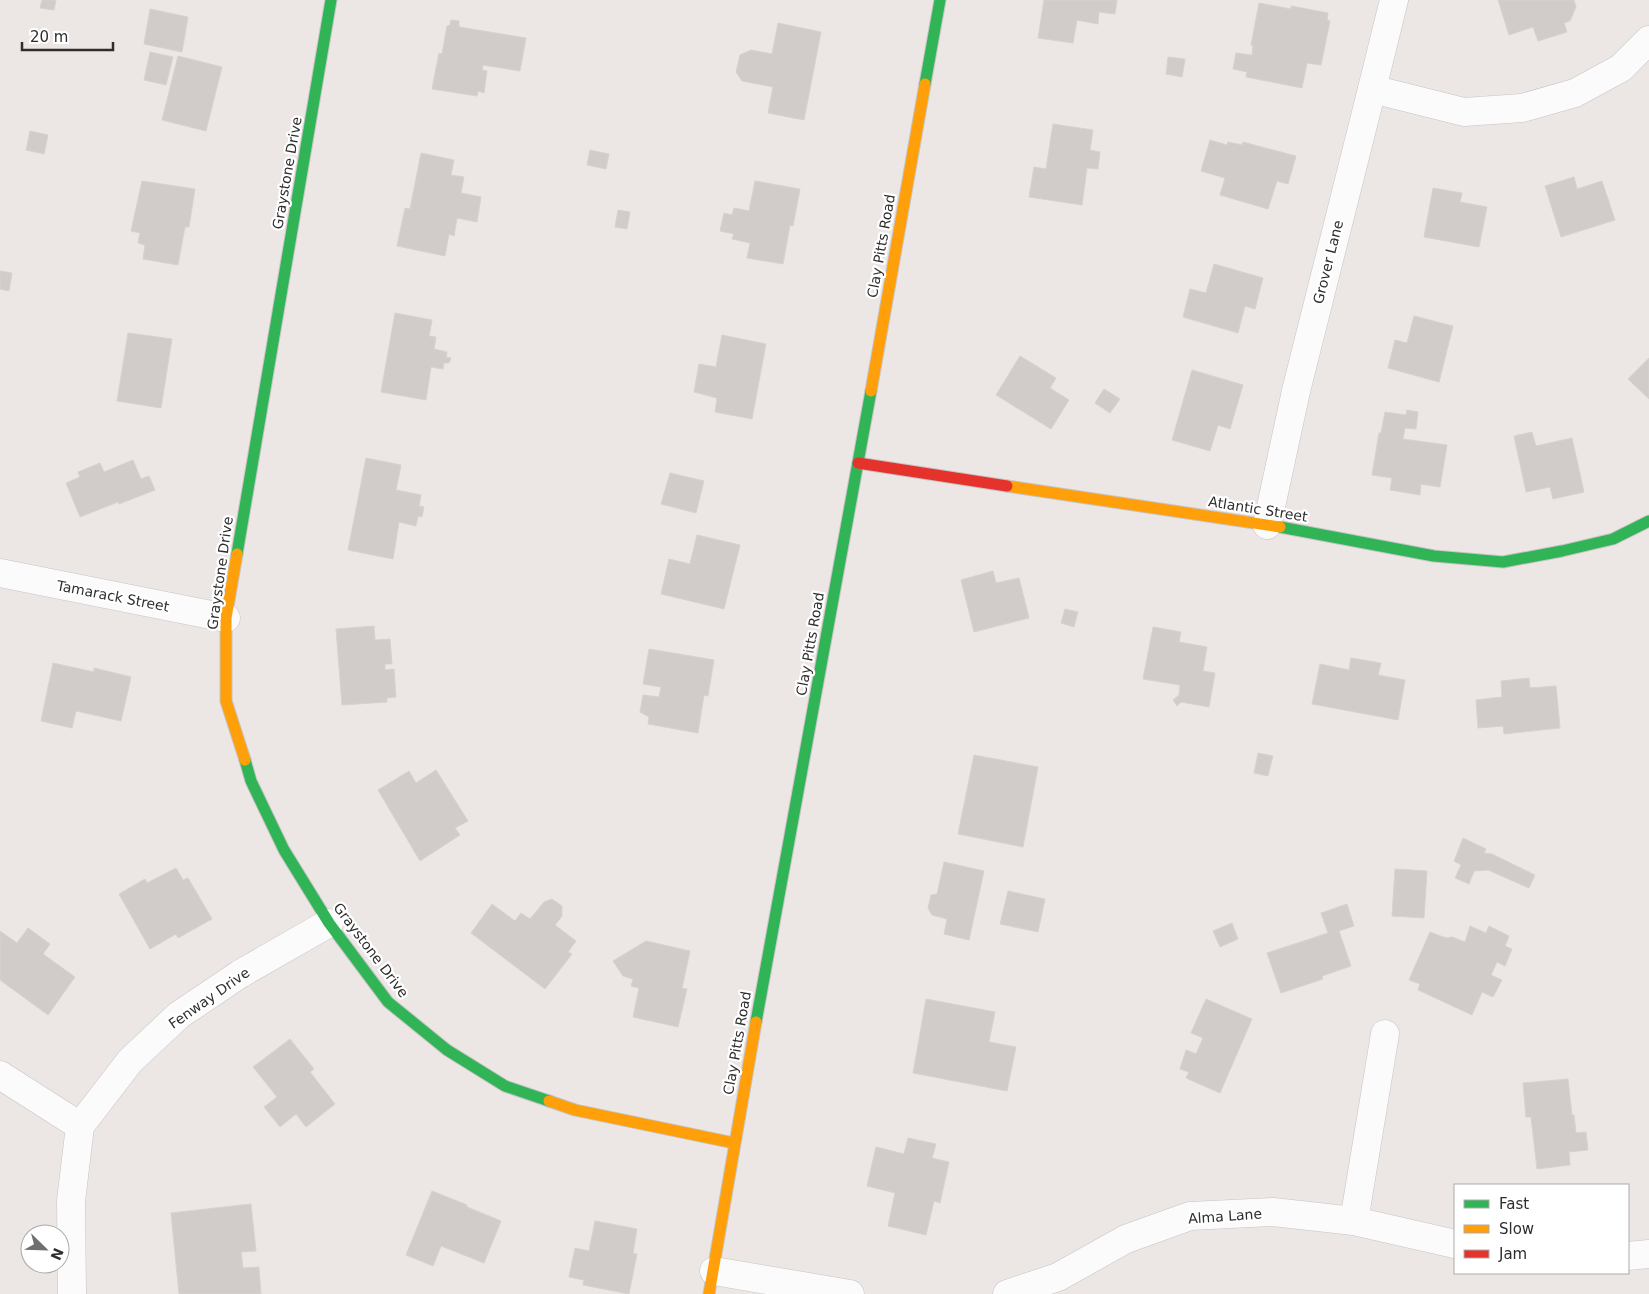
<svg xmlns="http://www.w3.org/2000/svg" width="1649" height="1294" font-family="'DejaVu Sans',sans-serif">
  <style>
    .building { fill: #d1ccca; stroke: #d7d2d0 }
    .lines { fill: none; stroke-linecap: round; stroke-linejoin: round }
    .street-casing { stroke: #c6c4c5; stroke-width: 29 }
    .fast-casing { stroke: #c6c4c5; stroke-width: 13 }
    .slow-casing { stroke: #c6c4c5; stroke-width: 13 }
    .jam-casing { stroke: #c6c4c5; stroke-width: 13 }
    .street { stroke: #fcfbfb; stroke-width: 28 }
    .fast { stroke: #30b455; stroke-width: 11 }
    .slow { stroke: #ff9f0a; stroke-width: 11 }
    .jam { stroke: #e5322d; stroke-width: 11 }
    .labels { text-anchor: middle; stroke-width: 4.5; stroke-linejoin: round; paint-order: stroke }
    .street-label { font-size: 14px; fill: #2e2e2e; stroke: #fff }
  </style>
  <rect width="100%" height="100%" fill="#ece6e4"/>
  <g class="building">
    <polygon points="42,0 56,0 54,10 40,8"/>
    <polygon points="1044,0 1117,0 1115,14 1099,12 1098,24 1077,20 1073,43 1038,38"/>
    <polygon points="1498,0 1574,0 1576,7 1570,21 1564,23 1567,32 1538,41 1533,27 1509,35"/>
    <polygon points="1259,3 1291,9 1291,6 1328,13 1327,20 1330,21 1321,65 1307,63 1302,88 1246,77 1247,72 1233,69 1236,53 1252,55 1253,46 1251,45"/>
    <polygon points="150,9 188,17 182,52 144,44"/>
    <polygon points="451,20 459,21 459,27 526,38 520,71 483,65 482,70 487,71 484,93 478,91 477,96 432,89 439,53 442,54 447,26 450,25"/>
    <polygon points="778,23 821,32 804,120 768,113 773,87 742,81 736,72 740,55 751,50 772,54"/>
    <polygon points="150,52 173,57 166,85 144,80"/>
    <polygon points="178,56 222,67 206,131 162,120"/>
    <polygon points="1168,57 1185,59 1182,77 1166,74"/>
    <polygon points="1053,124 1093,130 1090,150 1100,152 1098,169 1087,168 1082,205 1029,197 1034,167 1046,169"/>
    <polygon points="30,131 48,135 44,154 26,150"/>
    <polygon points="1210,140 1227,145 1228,142 1242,145 1243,142 1296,156 1288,184 1277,181 1268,209 1220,195 1225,178 1201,171"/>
    <polygon points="590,150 609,154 606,169 587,165"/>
    <polygon points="421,153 454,160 451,175 464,177 461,193 481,197 477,222 457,218 454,236 449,234 445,256 397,246 405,208 410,209"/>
    <polygon points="1574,177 1577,189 1602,181 1615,220 1561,237 1545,186"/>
    <polygon points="142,181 195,189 189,227 185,227 178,265 143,259 145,245 138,243 140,233 131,231"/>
    <polygon points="755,181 800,189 793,226 790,225 783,264 747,258 750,243 732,239 734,234 720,231 724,213 732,215 734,208 749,211"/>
    <polygon points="1433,188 1462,193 1460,202 1487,207 1479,247 1424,237"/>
    <polygon points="618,210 630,212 627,229 615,227"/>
    <polygon points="1214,264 1263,278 1255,309 1245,306 1238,333 1183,317 1190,289 1206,293"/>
    <polygon points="0,271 12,273 9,291 0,289"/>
    <polygon points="395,313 432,320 429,336 436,337 434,349 447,352 446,357 451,358 449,363 444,363 443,369 431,367 426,400 381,392"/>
    <polygon points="1414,316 1453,326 1439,382 1388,368 1395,340 1407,343"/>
    <polygon points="128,333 172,339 161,408 117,401"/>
    <polygon points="722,335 766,344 752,419 715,412 717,398 694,392 699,364 716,367"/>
    <polygon points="1020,356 1056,378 1050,388 1069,400 1051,429 996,395"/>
    <polygon points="1649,358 1649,399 1628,379"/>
    <polygon points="1192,370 1243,385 1230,429 1218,425 1210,451 1172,440"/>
    <polygon points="1104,389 1120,399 1110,413 1095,403"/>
    <polygon points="1407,410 1418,412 1416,429 1405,428 1403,439 1447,445 1440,487 1421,484 1420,495 1390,490 1392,478 1372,475 1379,433 1381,433 1385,412 1406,415"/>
    <polygon points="1532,432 1536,446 1572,438 1584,492 1553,499 1550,487 1526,492 1514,436"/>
    <polygon points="366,458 401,465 396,490 421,495 419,506 424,507 422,517 418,516 416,526 399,522 393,559 348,550"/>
    <polygon points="133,460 141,479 149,476 155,490 119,504 118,502 80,517 66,483 80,477 78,472 100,463 104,472"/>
    <polygon points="670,473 704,481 696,513 661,504"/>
    <polygon points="697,535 740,545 724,609 661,594 669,559 690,564"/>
    <polygon points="993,571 996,583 1019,578 1029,618 974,632 961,580"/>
    <polygon points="1065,609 1078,612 1074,627 1061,623"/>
    <polygon points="374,626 375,640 390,639 392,664 385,664 385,670 394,669 396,697 387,698 387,702 342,705 336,629"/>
    <polygon points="1153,627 1181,632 1179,642 1207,647 1203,671 1215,673 1209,707 1181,702 1177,706 1173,700 1179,695 1180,685 1143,679"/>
    <polygon points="649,649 714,660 708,696 704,695 698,733 648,724 649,717 640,712 643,695 659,697 661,687 643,684"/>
    <polygon points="1351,658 1381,663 1378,675 1405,680 1398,720 1312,704 1320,664 1349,670"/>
    <polygon points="53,663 94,672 94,668 131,677 121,721 76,711 72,728 41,721"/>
    <polygon points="1529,678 1530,688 1556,686 1560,728 1504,734 1503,726 1478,728 1476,700 1502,697 1501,681"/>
    <polygon points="1258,753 1273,756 1268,776 1254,773"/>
    <polygon points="974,755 1038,767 1023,847 958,834"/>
    <polygon points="436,770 468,821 455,828 460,835 420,861 378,790 409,771 416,783"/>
    <polygon points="1463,838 1486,849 1484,853 1492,854 1535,875 1529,888 1488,870 1474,871 1469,884 1455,878 1461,865 1454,861"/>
    <polygon points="944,862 984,871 969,940 944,934 947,919 932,915 928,908 931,895 937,894"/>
    <polygon points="176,868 183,880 188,878 212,919 178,938 176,934 150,949 119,894 145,879 147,883"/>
    <polygon points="1395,869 1427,871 1424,918 1392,916"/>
    <polygon points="1008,891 1045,899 1038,932 1000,924"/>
    <polygon points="552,899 562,906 562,916 555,925 576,941 568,952 572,954 545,989 471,933 492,904 515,921 521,913 530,919 544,902"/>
    <polygon points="1347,904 1354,926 1339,931 1351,966 1322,976 1323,979 1281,993 1267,953 1328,933 1321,913"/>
    <polygon points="1232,923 1238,939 1220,947 1213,931"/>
    <polygon points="1470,926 1486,933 1489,926 1509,936 1505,946 1512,949 1505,966 1497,962 1491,975 1502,980 1493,997 1482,992 1472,1015 1418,990 1420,984 1409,980 1430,932 1446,938 1452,937 1465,942"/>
    <polygon points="28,928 50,944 43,954 75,977 48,1015 0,980 0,931 17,943"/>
    <polygon points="646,941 690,951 682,988 687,989 678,1027 633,1017 639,988 631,986 633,979 623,976 613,961"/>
    <polygon points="926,999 995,1012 989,1042 1016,1047 1007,1091 913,1073"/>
    <polygon points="1206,999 1252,1019 1220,1093 1186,1078 1189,1072 1180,1069 1186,1050 1196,1054 1203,1038 1191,1033"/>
    <polygon points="290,1039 314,1069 310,1072 335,1104 306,1127 296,1114 280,1127 264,1107 277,1097 253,1067"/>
    <polygon points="1568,1079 1572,1115 1574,1115 1576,1133 1586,1132 1588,1150 1569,1152 1570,1165 1537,1169 1531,1117 1526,1117 1523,1083"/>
    <polygon points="908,1138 936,1144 932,1158 949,1162 940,1203 934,1201 926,1235 888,1226 895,1193 867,1186 876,1147 904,1154"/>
    <polygon points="432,1191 467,1205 467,1207 501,1221 484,1263 441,1246 433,1266 406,1255"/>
    <polygon points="251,1204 256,1251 241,1252 243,1268 259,1267 261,1294 179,1294 171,1213"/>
    <polygon points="595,1221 637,1229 633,1253 637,1254 629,1294 583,1285 584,1280 569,1277 575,1248 589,1251"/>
  </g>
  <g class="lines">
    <g class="street-casing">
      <g id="street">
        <polyline points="1372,89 1464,112 1522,108 1575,93 1621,68 1649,40"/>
        <polyline points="1267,525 1296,391 1372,89 1394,0"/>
        <polyline points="0,573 226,618"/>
        <polyline points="0,1075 80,1126"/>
        <polyline points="1354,1221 1385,1034"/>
        <polyline points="1628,1256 1649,1254"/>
        <polyline points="714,1271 850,1294"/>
        <polyline points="72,1294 71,1201 80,1126 130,1061 179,1015 240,974 329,923"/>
        <polyline points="1007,1294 1058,1277 1126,1239 1190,1216 1273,1212 1354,1221 1455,1244"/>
      </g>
    </g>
    <g class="fast-casing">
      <g id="fast">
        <polyline points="925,84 940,0"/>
        <polyline points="1280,527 1434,556 1503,562 1562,551 1613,539 1649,521"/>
        <polyline points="237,554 331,0"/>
        <polyline points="245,760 251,781 284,850 329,923 388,1002 447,1050 505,1086 549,1101"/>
        <polyline points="756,1022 871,391"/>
      </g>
    </g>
    <g class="slow-casing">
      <g id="slow">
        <polyline points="871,391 925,84"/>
        <polyline points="1007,486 1280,527"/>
        <polyline points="237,554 226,618 226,701 245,760"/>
        <polyline points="549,1101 575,1110 734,1143"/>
        <polyline points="709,1294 756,1022"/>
      </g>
    </g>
    <g class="jam-casing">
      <polyline id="jam" points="858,463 1007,486"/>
    </g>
    <use href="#street" class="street"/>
    <use href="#fast" class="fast"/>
    <use href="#slow" class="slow"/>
    <use href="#jam" class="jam"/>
  </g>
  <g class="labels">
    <g class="street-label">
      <text transform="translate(287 173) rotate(-80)" y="5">Graystone Drive</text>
      <text transform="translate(881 246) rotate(-80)" y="5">Clay Pitts Road</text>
      <text transform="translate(1328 262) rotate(-76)" y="5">Grover Lane</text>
      <text transform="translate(1258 509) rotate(9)" y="5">Atlantic Street</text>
      <text transform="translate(220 573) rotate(-82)" y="5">Graystone Drive</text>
      <text transform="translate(113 596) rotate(11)" y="5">Tamarack Street</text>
      <text transform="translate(810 644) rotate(-80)" y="5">Clay Pitts Road</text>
      <text transform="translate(371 950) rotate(53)" y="5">Graystone Drive</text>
      <text transform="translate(209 998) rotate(-35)" y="5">Fenway Drive</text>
      <text transform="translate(737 1043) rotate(-80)" y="5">Clay Pitts Road</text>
      <text transform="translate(1225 1216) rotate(-4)" y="5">Alma Lane</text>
    </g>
  </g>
  <rect x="1454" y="1184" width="175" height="90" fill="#ffffff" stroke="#ababab"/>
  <rect x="1464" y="1200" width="25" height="8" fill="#30b455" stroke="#ababab"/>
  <text x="1499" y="1209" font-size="15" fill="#2e2e2e">Fast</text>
  <rect x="1464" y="1225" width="25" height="8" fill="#ff9f0a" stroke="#ababab"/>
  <text x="1499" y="1234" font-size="15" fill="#2e2e2e">Slow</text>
  <rect x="1464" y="1250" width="25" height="8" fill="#e5322d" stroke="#ababab"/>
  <text x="1499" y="1259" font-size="15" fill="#2e2e2e">Jam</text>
  <g transform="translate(45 1249) rotate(113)"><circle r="24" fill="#ffffff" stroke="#ababab"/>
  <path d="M0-4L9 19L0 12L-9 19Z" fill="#706e6e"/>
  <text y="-8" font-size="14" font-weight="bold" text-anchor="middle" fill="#2e2e2e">N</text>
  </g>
  <path d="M22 42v8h91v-8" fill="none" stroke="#2e2e2e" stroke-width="2.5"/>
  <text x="30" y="42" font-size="15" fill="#2e2e2e" stroke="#ffffff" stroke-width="4" paint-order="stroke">20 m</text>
</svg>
